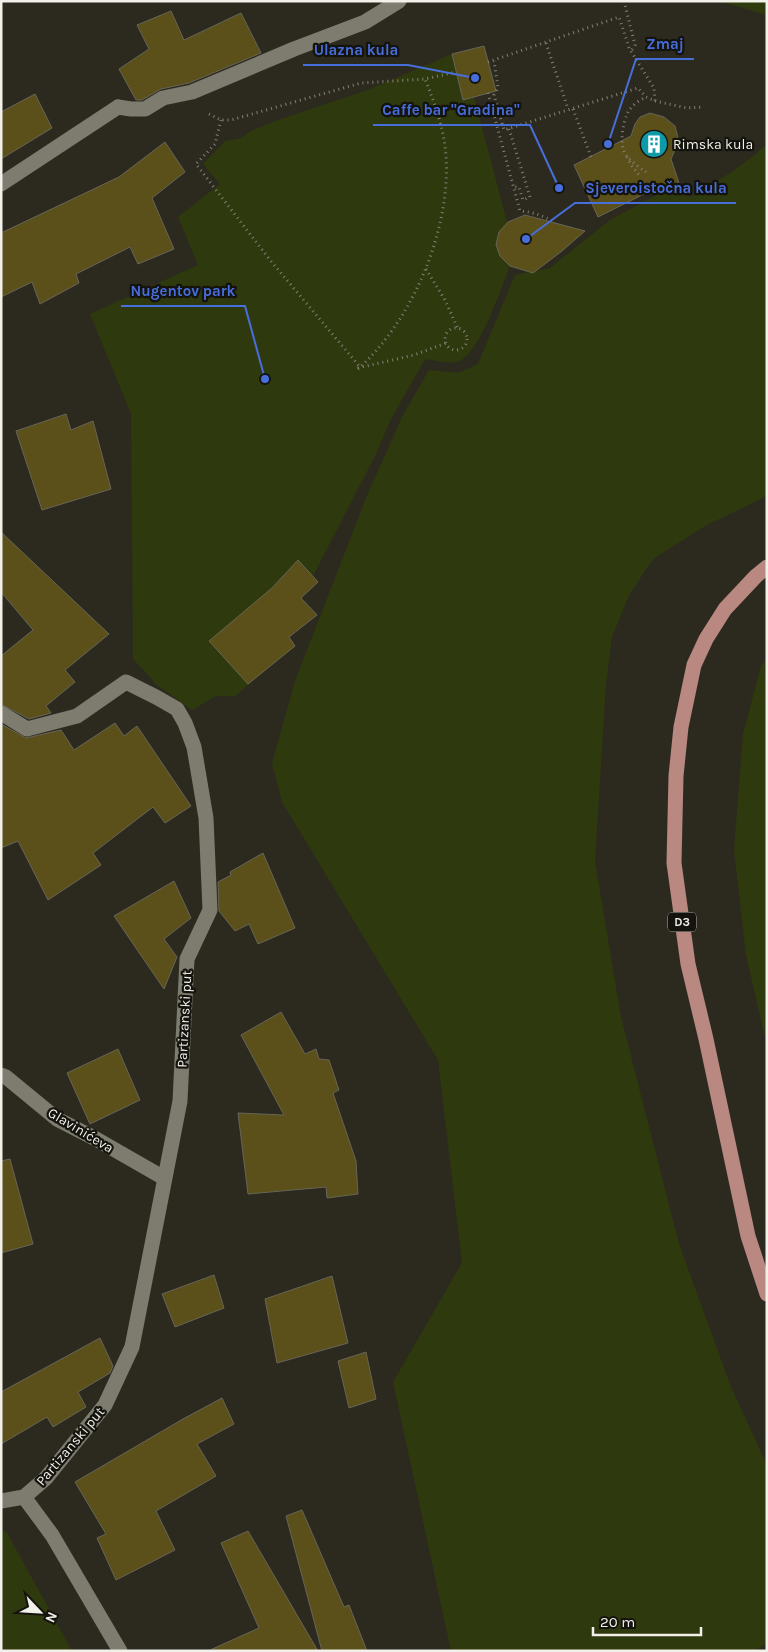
<svg xmlns="http://www.w3.org/2000/svg" width="768" height="1652" font-family="Karla,sans-serif">
  <style>
    .green { fill: #2f390e }
    .building { fill: #5b501a; stroke: #676558 }
    .lines { fill: none; stroke-linecap: round; stroke-linejoin: round }
    .path { stroke: #828077; stroke-width: 3; stroke-dasharray: 1 4; stroke-linecap: butt }
    .lane { stroke: #7e7b6f; stroke-width: 15 }
    .street { stroke: #7e7b6f; stroke-width: 15 }
    .primary { stroke: #b98881; stroke-width: 15 }
    .labels { text-anchor: middle; stroke-width: 4.5; stroke-linejoin: round; paint-order: stroke }
    .shield { fill: #14130e; stroke: #afaea7; stroke-width: 1 }
    .shield-label { font-size: 12px; font-weight: bold; fill: #f1f0e9 }
    .poi-label { font-size: 14px; fill: #f1f0e9; stroke: #14130e; text-anchor: start }
    .street-label { font-size: 14px; fill: #f1f0e9; stroke: #14130e }
    .leader { fill: none; stroke: #476edb; stroke-width: 2 }
    .callout-dot { fill: #476edb; stroke: #14130e; stroke-width: 2 }
    .callout-label { font-size: 15px; text-anchor: middle; font-weight: bold; fill: #476edb; stroke: #14130e; stroke-width: 4.5; stroke-linejoin: round; paint-order: stroke }
  </style>
  <rect width="100%" height="100%" fill="#2c2a1f"/>
  <g class="green">
    <polygon points="722,1 767,1 767,15 722,2"/>
    <path d="M452,54L463,99L474,97L507,222C493,240 493,250 510,266C501,287 479,358 456,362C447,364 434,360 425,359L391,419L375,456L313,576L318,582L301,598L317,615L289,637L295,646L235,696H216L192,710L155,684L152,679L133,659L131,414L90,314L198,265L178,217L220,184L203,164L225,141L241,138L253,130L290,116L368,90Z"/>
    <path d="M767,144V496L707,525L653,559L629,595L612,637L606,684L595,861L621,1017L679,1244L731,1387L767,1465V1643L755,1651H451L393,1382L462,1263L438,1060L282,802L272,763L295,681L368,493L403,415L429,370L458,373L478,364L515,275L550,268L610,220L662,192L680,194L690,197C717,182 744,165 767,144Z"/>
    <polygon points="767,658 767,1046 746,955 734,850 743,734 761,666"/>
    <polygon points="6,1531 72,1651 1,1651 1,1532"/>
  </g>
  <g class="building">
    <polygon points="171,11 184,40 241,13 261,53 189,83 161,89 142,100 136,100 119,69 149,49 137,25"/>
    <polygon points="484,46 496,91 463,100 452,54"/>
    <polygon points="35,94 52,128 1,159 1,112"/>
    <polygon points="650,113 664,117 675,126 678,138 675,150 671,159 680,186 656,188 598,217 574,165 631,136 635,124 640,117"/>
    <polygon points="165,142 185,172 152,198 174,249 138,264 130,247 76,274 79,283 40,304 32,282 1,297 1,233 119,177"/>
    <polygon points="525,215 585,231 562,251 533,273 510,266 500,256 496,245 499,232 508,222"/>
    <polygon points="66,414 71,430 93,421 111,489 42,510 16,431"/>
    <polygon points="1,532 109,634 65,670 75,682 46,706 51,713 29,719 1,704 1,656 33,630 1,592"/>
    <polygon points="298,560 318,582 301,598 317,615 289,637 295,646 248,684 209,641 272,588"/>
    <polygon points="115,723 124,736 137,726 191,806 165,823 153,807 93,853 101,865 48,900 18,841 1,848 1,724 26,738 61,730 74,750"/>
    <polygon points="263,853 295,928 258,944 249,924 235,931 219,911 218,882 231,875 230,872"/>
    <polygon points="174,881 191,918 164,939 177,957 164,989 114,916"/>
    <polygon points="281,1012 305,1054 316,1049 319,1059 329,1060 339,1090 333,1093 356,1161 358,1194 327,1198 326,1187 248,1194 238,1113 284,1115 241,1035"/>
    <polygon points="118,1049 140,1100 90,1124 67,1073"/>
    <polygon points="10,1159 33,1244 1,1253 1,1161"/>
    <polygon points="214,1275 224,1308 175,1327 162,1294"/>
    <polygon points="332,1276 348,1343 277,1363 265,1299"/>
    <polygon points="100,1338 113,1366 110,1373 78,1392 86,1407 53,1427 47,1417 1,1444 1,1392"/>
    <polygon points="366,1352 376,1399 349,1408 338,1361"/>
    <polygon points="222,1398 234,1424 197,1444 216,1476 156,1511 175,1550 116,1580 97,1538 106,1534 75,1482 183,1419"/>
    <polygon points="302,1510 344,1607 349,1605 367,1651 322,1651 286,1516"/>
    <polygon points="248,1531 318,1651 208,1651 259,1628 221,1543"/>
  </g>
  <g class="lines">
    <g class="path">
      <polyline points="624,1 635,45 631,51"/>
      <polyline points="546,43 567,106"/>
      <polyline points="488,62 619,17 629,48 654,88 655,101 646,97 638,88 504,130 494,95 498,88 494,61"/>
      <path d="M488,93L520,211C534,212 543,216 555,222"/>
      <polyline points="655,101 687,108 704,107"/>
      <polyline points="573,109 591,157"/>
      <polyline points="209,114 221,120 231,120 361,83 425,79 456,72"/>
      <polyline points="221,120 215,144 196,164 270,260 360,367"/>
      <polyline points="509,129 530,197 523,200 519,187 514,187"/>
      <polyline points="627,157 631,165 639,175"/>
      <path d="M646,172C639,167 630,161 625,154C619,142 623,123 628,112C632,105 640,100 646,97"/>
      <polyline points="426,269 445,300 458,329"/>
      <circle cx="456" cy="339" r="11"/>
      <polyline points="358,368 414,355 446,343"/>
      <path d="M358,369C413,320 451,229 446,156C444,128 435,104 425,79"/>
    </g>
    <polyline class="lane" points="118,107 131,109 145,109 163,98 192,92 294,49 365,22 399,1"/>
    <g class="street">
      <polyline points="1,184 118,107"/>
      <polyline points="1,713 27,729 77,716 126,682 156,697 177,709 185,723 194,747 206,818 210,910 187,959 180,1101 132,1347 105,1405 46,1478 24,1497 1,1501"/>
      <polyline points="1,1075 6,1077 57,1119 96,1139 164,1178"/>
      <polyline points="24,1497 52,1535 120,1651"/>
    </g>
    <polyline class="primary" points="767,567 756,576 725,609 706,639 694,665 681,727 676,776 674,863 688,964 706,1039 748,1236 767,1294"/>
  </g>
  <defs>
    <g id="building-disc" transform="scale(1.4375)"><circle r="9.5" fill="#0f9aa8" stroke="#14130e"/><path d="M-4-6H4V6H1V3H-1V6H-4ZM-2.5-4.3h1.7v1.8h-1.7ZM.8-4.3h1.7v1.8H.8ZM-2.5-1h1.7V.8h-1.7ZM.8-1h1.7V.8H.8Z" fill="#fff"/></g>
  </defs>
  <g fill-rule="evenodd">
    <use href="#building-disc" x="654" y="144"/>
  </g>
  <g class="labels">
    <rect class="shield" x="668" y="912.5" width="28" height="19" rx="4"/>
    <g class="shield-label">
      <text x="682" y="926">D3</text>
    </g>
    <g class="poi-label">
      <text x="673" y="149">Rimska kula</text>
    </g>
    <g class="street-label">
      <text transform="translate(184 1019) rotate(-87)" y="5">Partizanski put</text>
      <text transform="translate(81 1130) rotate(31)" y="5">Glavinićeva</text>
      <text transform="translate(70 1446) rotate(-50)" y="5">Partizanski put</text>
    </g>
  </g>
  <path class="leader" d="M608 144L636 59H694M475 78L408 65H303M559 188L530 125H373M526 239L575 203H736M265 379L245 306H121"/>
  <g class="callout-dot">
    <circle cx="608" cy="144" r="5"/>
    <circle cx="475" cy="78" r="5"/>
    <circle cx="559" cy="188" r="5"/>
    <circle cx="526" cy="239" r="5"/>
    <circle cx="265" cy="379" r="5"/>
  </g>
  <g class="callout-label">
    <text x="665" y="49">Zmaj</text>
    <text x="356" y="55">Ulazna kula</text>
    <text x="451" y="115">Caffe bar "Gradina"</text>
    <text x="656" y="193">Sjeveroistočna kula</text>
    <text x="183" y="296">Nugentov park</text>
  </g>
  <rect width="768" height="1652" fill="none" stroke="#f1f0e9" stroke-width="5"/>
  <g transform="translate(40 1612) rotate(115)" stroke="#14130e" stroke-width="4" paint-order="stroke">
  <path d="M0-4L9 19L0 12L-9 19Z" fill="#f1f0e9"/>
  <text y="-8" font-size="14" font-weight="bold" text-anchor="middle" fill="#f1f0e9">N</text>
  </g>
  <path d="M593 1627v8h108v-8" fill="none" stroke="#f1f0e9" stroke-width="2.5"/>
  <text x="600" y="1627" font-size="15" fill="#f1f0e9" stroke="#14130e" stroke-width="4" paint-order="stroke">20 m</text>
</svg>
